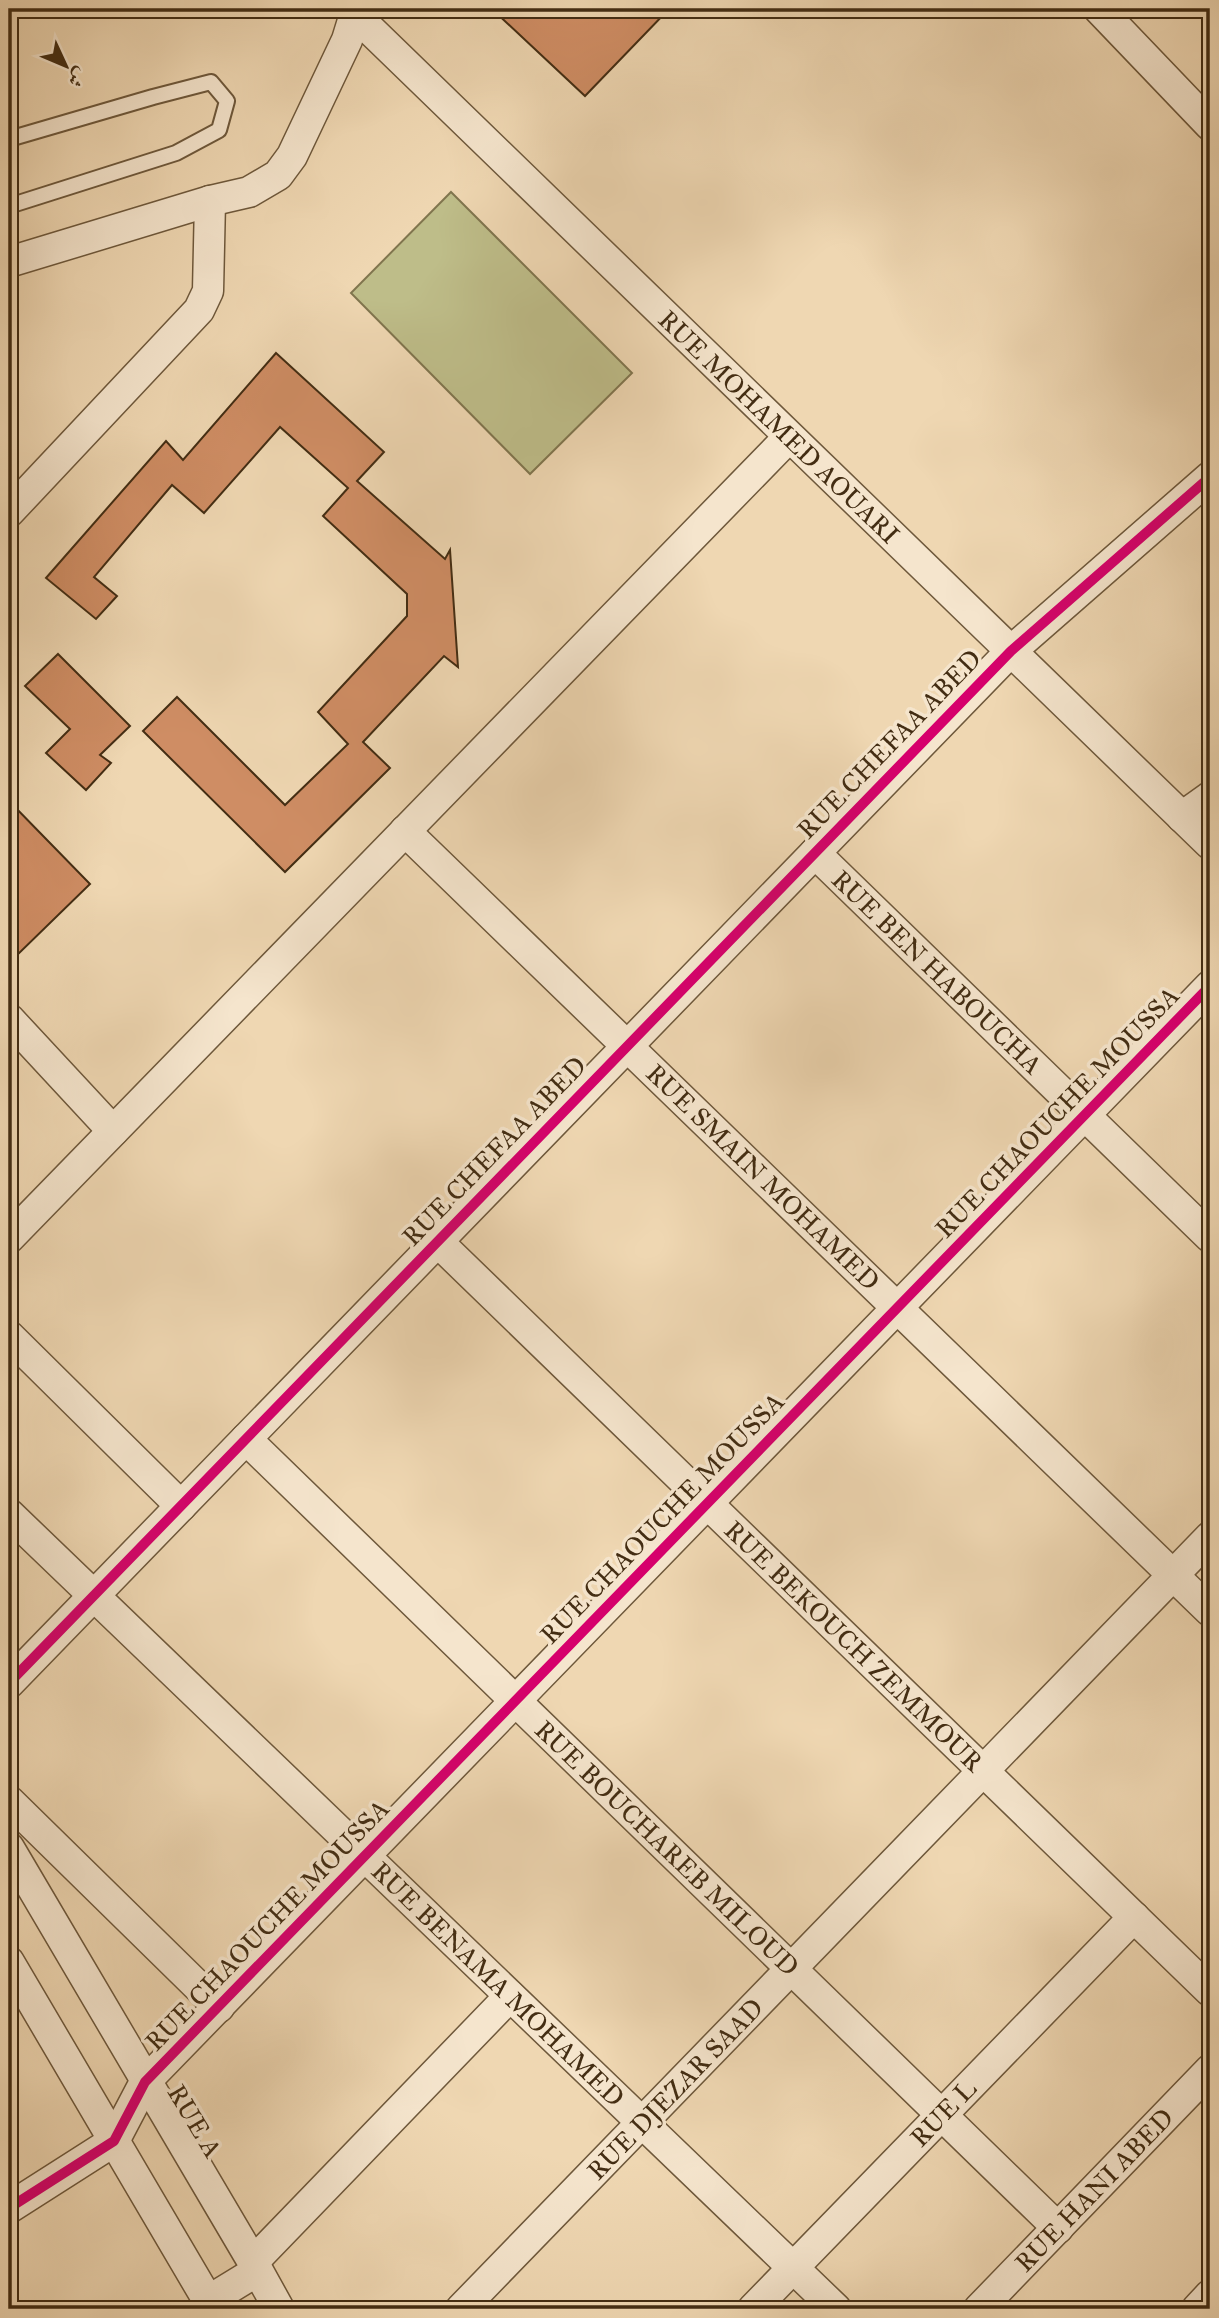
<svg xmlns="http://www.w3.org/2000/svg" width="1219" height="2318" font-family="'IM FELL Great Primer',Amiri,serif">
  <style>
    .pitch { fill: #bebd89; stroke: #80754e; stroke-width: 2 }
    .building { fill: #cf8d64; stroke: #432d13; stroke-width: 2 }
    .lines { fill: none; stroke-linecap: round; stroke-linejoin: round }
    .service-casing { stroke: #6e583b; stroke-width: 18 }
    .minor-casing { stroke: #6e583b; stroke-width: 33 }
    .service { stroke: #f5e5cd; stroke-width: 14 }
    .minor { stroke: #f5e5cd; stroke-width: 30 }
    .cycleway-casing { stroke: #f5e5cd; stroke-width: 15 }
    .cycleway { stroke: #d6006c; stroke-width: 10 }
    .labels { text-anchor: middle; stroke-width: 7; stroke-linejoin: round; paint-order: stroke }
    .street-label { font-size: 26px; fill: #432d13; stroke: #f5e5cd }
  </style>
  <rect width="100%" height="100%" fill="#efd7b2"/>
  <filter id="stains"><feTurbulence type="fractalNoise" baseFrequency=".00286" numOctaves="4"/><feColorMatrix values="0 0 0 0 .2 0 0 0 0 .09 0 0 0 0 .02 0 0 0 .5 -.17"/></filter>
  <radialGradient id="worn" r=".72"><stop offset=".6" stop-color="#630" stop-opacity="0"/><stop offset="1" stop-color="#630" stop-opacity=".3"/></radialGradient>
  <polygon class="pitch" points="451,192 632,373 530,474 351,293"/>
  <g class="building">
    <polygon points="492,9 669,9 585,96"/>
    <polygon points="276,353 384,452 357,481 445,559 450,550 458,667 444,656 363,742 390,768 285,872 143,731 177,697 285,805 348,744 318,712 407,616 407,594 323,516 348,488 280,427 204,513 172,485 94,577 117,596 96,619 46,578 166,441 183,460"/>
    <polygon points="58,654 130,726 100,755 111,763 86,790 46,753 70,729 25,686"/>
    <polygon points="9,801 90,884 11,961 9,958"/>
  </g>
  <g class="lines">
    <g class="service-casing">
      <polyline id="service" points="9,139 153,97 211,82 227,101 219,130 176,153 9,206"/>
    </g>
    <g class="minor-casing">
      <g id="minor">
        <polyline points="349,9 1210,844"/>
        <polyline points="1099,9 1210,125"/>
        <polyline points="9,262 210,201 249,192 278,175 292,156 347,40 355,14"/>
        <polyline points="9,512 199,310 208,291 210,201"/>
        <polyline points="1182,817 1210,797"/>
        <polyline points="405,831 1210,1611"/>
        <polyline points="815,853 1210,1237"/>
        <polyline points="9,1019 113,1131"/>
        <polyline points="9,1238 789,437"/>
        <polyline points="438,1242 1210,1991"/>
        <polyline points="9,1336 181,1506"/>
        <polyline points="246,1439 1058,2228"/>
        <polyline points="9,1514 836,2309"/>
        <polyline points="9,1683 1011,651 1210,477"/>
        <polyline points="9,1801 219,2007"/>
        <polyline points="9,1848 253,2262 279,2309"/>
        <polyline points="9,1962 213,2309"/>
        <polyline points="9,2208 114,2141 145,2082 1210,986"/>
        <polyline points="253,2262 510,1996"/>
        <polyline points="208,2301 257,2271"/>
        <polyline points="461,2309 1210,1537"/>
        <polyline points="753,2309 1134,1917"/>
        <polyline points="979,2309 1210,2070"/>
        <polyline points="1197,2309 1210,2295"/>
      </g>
    </g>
    <use href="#service" class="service"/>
    <use href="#minor" class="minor"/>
    <g class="cycleway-casing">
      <g id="cycleway">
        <polyline points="9,1683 1011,651 1210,477"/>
        <polyline points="9,2208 114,2141 145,2082 1210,986"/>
      </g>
    </g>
    <use href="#cycleway" class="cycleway"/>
  </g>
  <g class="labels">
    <g class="street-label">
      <text transform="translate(779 427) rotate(44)" y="9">RUE MOHAMED AOUARI</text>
      <text transform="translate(889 744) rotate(-46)" y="9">RUE CHEFAA ABED</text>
      <text transform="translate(937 972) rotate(44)" y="9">RUE BEN HABOUCHA</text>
      <text transform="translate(1057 1112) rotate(-46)" y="9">RUE CHAOUCHE MOUSSA</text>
      <text transform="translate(494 1151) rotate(-46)" y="9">RUE CHEFAA ABED</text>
      <text transform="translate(763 1177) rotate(44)" y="9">RUE SMAIN MOHAMED</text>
      <text transform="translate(662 1518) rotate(-46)" y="9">RUE CHAOUCHE MOUSSA</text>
      <text transform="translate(854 1646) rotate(44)" y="9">RUE BEKOUCH ZEMMOUR</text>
      <text transform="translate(667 1848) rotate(44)" y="9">RUE BOUCHAREB MILOUD</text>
      <text transform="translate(267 1925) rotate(-46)" y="9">RUE CHAOUCHE MOUSSA</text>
      <text transform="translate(498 1984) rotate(44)" y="9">RUE BENAMA MOHAMED</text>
      <text transform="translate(675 2089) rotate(-46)" y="9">RUE DJEZAR SAAD</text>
      <text transform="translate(943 2113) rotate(-46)" y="9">RUE L</text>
      <text transform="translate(195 2121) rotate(59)" y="9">RUE A</text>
      <text transform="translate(1094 2190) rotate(-46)" y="9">RUE HANI ABED</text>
    </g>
  </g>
  <rect width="1219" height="2318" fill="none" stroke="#efd7b2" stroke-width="35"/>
  <rect x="10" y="10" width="1198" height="2297" fill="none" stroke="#432d13" stroke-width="3.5"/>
  <rect x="18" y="18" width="1184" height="2283" fill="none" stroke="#432d13" stroke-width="2"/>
  <g transform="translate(66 66) rotate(134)" stroke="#f5e5cd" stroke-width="5" paint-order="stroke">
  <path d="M0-5L12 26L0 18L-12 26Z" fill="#432d13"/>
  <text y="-10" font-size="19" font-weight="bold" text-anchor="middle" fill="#432d13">ش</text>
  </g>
  <rect width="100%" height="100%" filter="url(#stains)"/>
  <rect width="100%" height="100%" fill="url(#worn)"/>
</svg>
